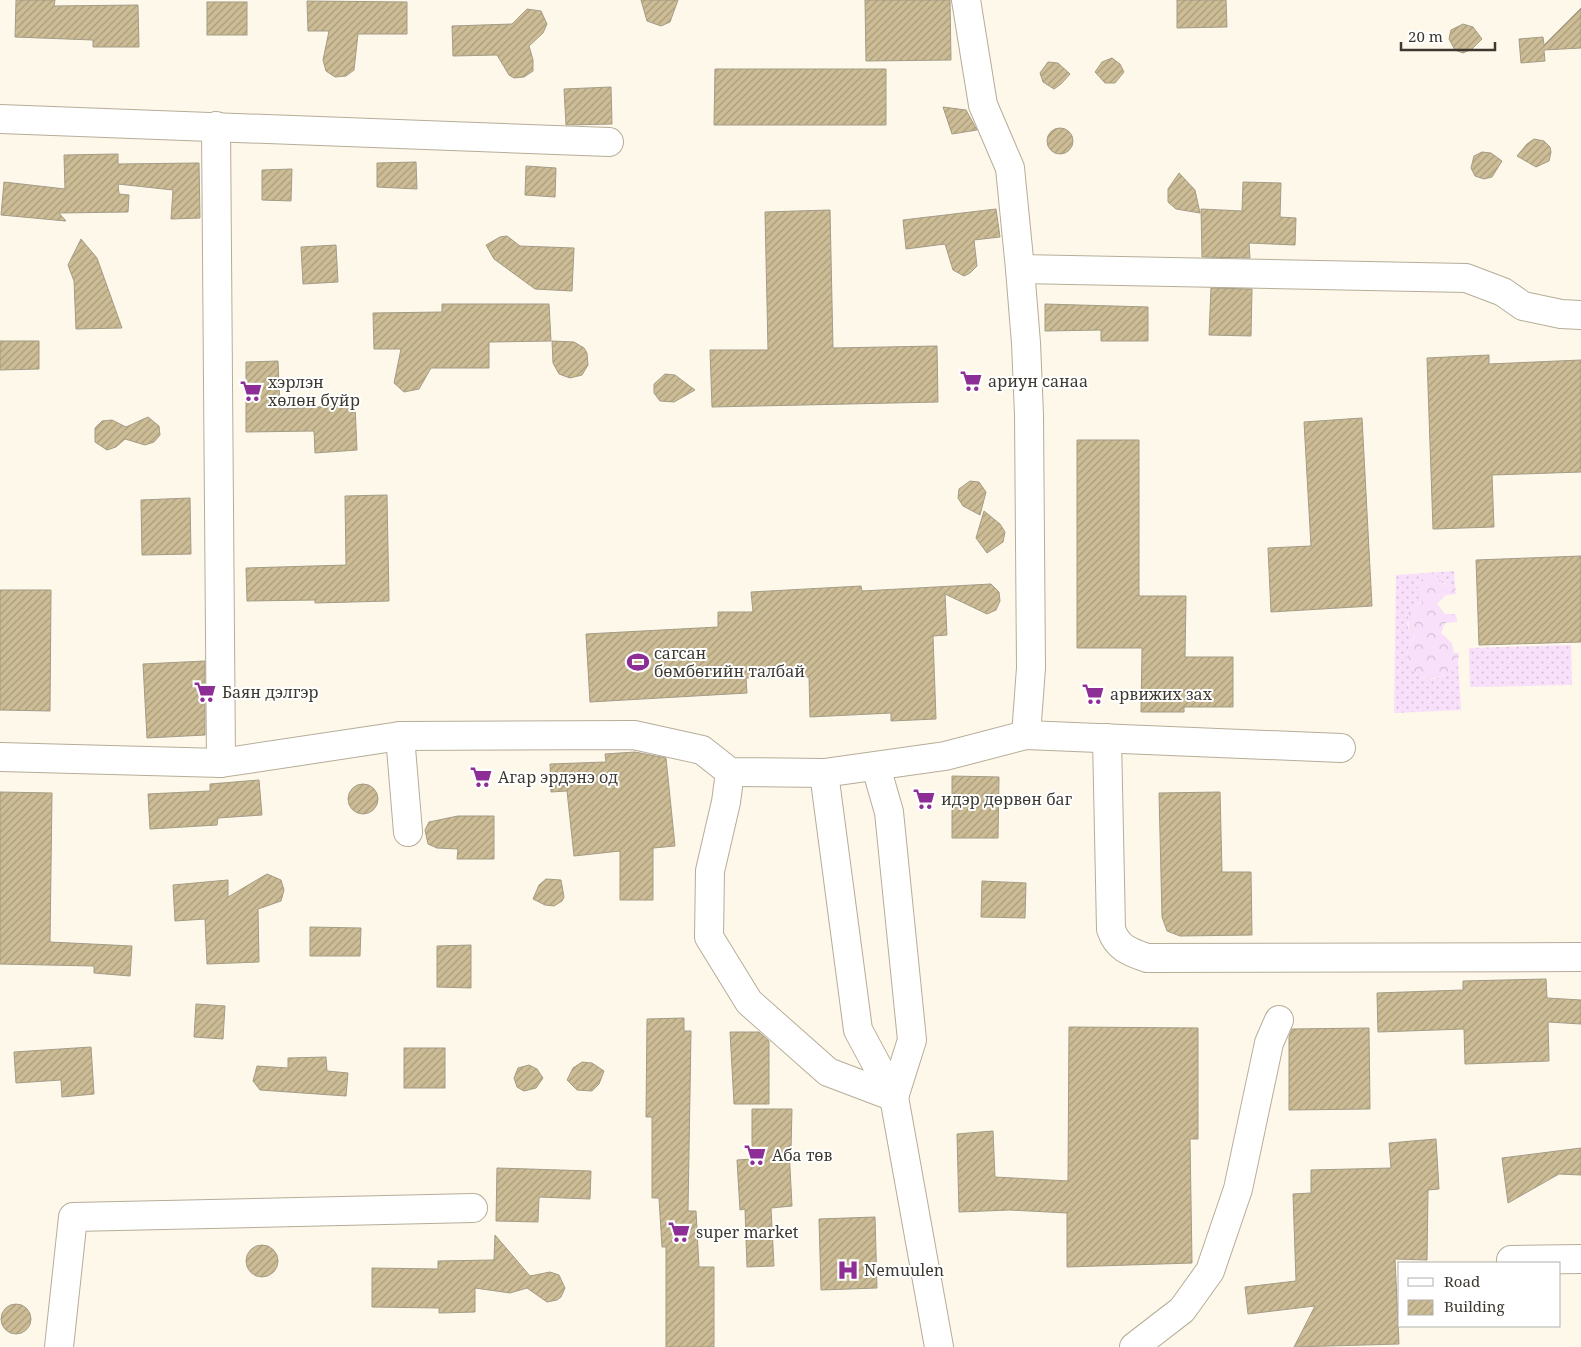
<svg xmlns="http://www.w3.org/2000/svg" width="1581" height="1347" font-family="'Noto Serif',serif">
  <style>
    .grass { fill: url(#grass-dots) }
    .forest { fill: url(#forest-crowns) }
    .building { fill: url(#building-hatch); stroke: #a49c86 }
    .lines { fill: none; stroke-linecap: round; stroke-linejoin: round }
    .street-casing { stroke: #b6ad98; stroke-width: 30 }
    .street { stroke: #fff; stroke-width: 28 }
    .labels { text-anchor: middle; stroke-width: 4; stroke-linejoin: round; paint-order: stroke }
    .poi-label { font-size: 16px; fill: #3d3930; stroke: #fff; text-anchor: start }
  </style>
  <defs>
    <pattern id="grass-dots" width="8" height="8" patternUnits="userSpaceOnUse" patternTransform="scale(1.25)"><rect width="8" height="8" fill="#f8dffa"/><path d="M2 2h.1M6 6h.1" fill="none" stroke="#d6c0d7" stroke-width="1.8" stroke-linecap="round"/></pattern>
    <pattern id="forest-crowns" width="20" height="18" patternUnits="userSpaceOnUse" patternTransform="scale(1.25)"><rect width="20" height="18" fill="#f8dffa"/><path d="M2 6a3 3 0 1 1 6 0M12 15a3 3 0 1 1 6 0" fill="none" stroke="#d6c0d7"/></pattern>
    <pattern id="building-hatch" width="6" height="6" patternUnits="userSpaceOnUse" patternTransform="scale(1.25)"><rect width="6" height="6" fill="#cdbd96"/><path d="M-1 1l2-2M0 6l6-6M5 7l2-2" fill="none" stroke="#a89b7b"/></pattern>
  </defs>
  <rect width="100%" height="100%" fill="#fef8ea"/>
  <g class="grass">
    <path d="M1454,571L1455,585L1445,586L1444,582L1423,602L1418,603L1407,623L1409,631L1415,636C1413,640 1409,644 1408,650C1401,678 1444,691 1452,663L1458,662L1461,710L1394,713L1396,575Z"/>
    <polygon points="1571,645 1572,685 1470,687 1469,648"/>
  </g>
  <path class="forest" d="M1427,576H1437L1445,586L1455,585L1456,594L1446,595L1437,604L1445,614H1456L1457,622L1445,623L1441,633L1452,643L1454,653H1459L1458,662L1453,663L1450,671C1433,686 1402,676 1408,650C1409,644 1413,641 1415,636L1409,631L1408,613L1414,606L1423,602L1417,594L1418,582Z"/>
  <g class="building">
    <polygon points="16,0 55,0 54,6 138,5 139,47 93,47 93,40 15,37"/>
    <polygon points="641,0 678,0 670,22 661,26 647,21"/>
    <polygon points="865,0 950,0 951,60 866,61"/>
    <polygon points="1177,0 1226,0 1227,27 1177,28"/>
    <polygon points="307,1 407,2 407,34 358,34 354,70 346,76 335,77 326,71 323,60 329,31 308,31"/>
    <rect x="207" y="2" width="40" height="33"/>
    <polygon points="1581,8 1581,48 1544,50 1545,61 1521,63 1519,39 1543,37 1544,45"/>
    <polygon points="527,9 541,11 547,24 543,33 529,46 533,60 533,71 524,77 514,78 509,75 497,55 453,56 452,26 512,24"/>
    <polygon points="1463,24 1473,27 1482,39 1472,49 1463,53 1455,50 1449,39 1451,30"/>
    <polygon points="1112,58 1120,64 1124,72 1115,83 1105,83 1095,72 1102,62"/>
    <polygon points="1048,62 1058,63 1070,74 1061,84 1054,89 1043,82 1040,73"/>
    <polygon points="715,69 886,69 886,125 714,125"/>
    <polygon points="611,87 612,124 566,125 564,89"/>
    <polygon points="943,107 966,110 977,130 952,134"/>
    <circle cx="1060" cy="141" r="13"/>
    <polygon points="1534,139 1544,141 1550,147 1551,152 1549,161 1536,167 1517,156 1527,144"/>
    <polygon points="1482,152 1491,153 1502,161 1492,177 1484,179 1475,176 1471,168 1474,156"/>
    <polygon points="118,154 118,164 199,163 200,218 171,219 173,190 118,184 119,194 129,195 128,212 59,213 66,221 1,215 4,182 65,189 64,155"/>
    <polygon points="416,162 417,189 377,187 377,163"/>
    <polygon points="526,166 556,168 555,197 525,195"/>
    <polygon points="292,169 291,201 262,200 262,170"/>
    <polygon points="1179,173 1195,190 1200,213 1176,209 1168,202 1168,189"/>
    <polygon points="1243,182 1281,183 1280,217 1296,218 1295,245 1249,243 1250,258 1202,257 1201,209 1242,211"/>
    <polygon points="996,209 1000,237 974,240 977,266 970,273 964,276 953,270 945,244 906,249 903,220"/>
    <polygon points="830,210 833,348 937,346 938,402 712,407 710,350 768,350 765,212"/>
    <polygon points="507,236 520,246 574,248 572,291 535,289 494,259 486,245 500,237"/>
    <polygon points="81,239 97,258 122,328 76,329 74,281 68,265"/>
    <polygon points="336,245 338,282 303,284 301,247"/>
    <polygon points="1211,288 1252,289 1251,336 1209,335"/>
    <polygon points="442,304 549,304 551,341 489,342 489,368 431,368 419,389 404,392 394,383 401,349 374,349 373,313 442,312"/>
    <polygon points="1045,304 1148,307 1148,341 1101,341 1101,330 1045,331"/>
    <polygon points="0,341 39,341 39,369 0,370"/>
    <polygon points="552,341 574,342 584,348 587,353 588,365 582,375 570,378 559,374 553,363"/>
    <polygon points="1489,355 1489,364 1581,360 1581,472 1492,475 1494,527 1433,529 1427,358"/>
    <polygon points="278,361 280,409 355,405 357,450 315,453 314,431 246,432 246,362"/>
    <polygon points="665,374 675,375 695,390 674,402 660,401 654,393 654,384"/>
    <polygon points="148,417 159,426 160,435 154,442 145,445 125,439 116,447 107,450 95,442 95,428 102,421 112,420 126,427"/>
    <polygon points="1362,418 1372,606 1271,612 1268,548 1311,546 1304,422"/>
    <polygon points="1077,440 1139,440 1139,596 1186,596 1185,657 1233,657 1233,707 1184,707 1184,712 1141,712 1142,648 1077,648"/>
    <polygon points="970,481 979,482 986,492 980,515 963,506 958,498 959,489"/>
    <polygon points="387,495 389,601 315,603 315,600 247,601 246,568 346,565 345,496"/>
    <polygon points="190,498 191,554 142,555 141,500"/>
    <polygon points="984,511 1000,524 1005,532 1003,542 987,553 976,538"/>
    <polygon points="1581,556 1581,642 1479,645 1476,560"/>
    <polygon points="991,584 999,592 1000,601 996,610 987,614 945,594 947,635 933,636 936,719 891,721 891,713 810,717 809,677 746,678 747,693 590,702 586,634 718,627 718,612 753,612 751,592 861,586 862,591"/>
    <polygon points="0,590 51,590 50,711 0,710"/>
    <polygon points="205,661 205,735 147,738 143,664"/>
    <polygon points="635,752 666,758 675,846 653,848 653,900 620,900 620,851 574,856 567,791 551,792 550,764 606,762 605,754"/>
    <polygon points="952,776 999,777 998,838 952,838"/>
    <polygon points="259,780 262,815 218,818 217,825 150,829 148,794 210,791 210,784"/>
    <circle cx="363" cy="799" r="15"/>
    <polygon points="0,792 52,793 50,942 132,946 130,976 94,973 94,966 0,964"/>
    <polygon points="1220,792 1222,872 1251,872 1252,935 1180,936 1167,931 1162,917 1159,793"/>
    <polygon points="458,816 494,816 494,859 457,859 458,849 437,848 428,844 425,830 429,822"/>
    <polygon points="267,874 281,880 284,890 281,901 258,909 259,962 207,964 205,919 175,921 173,885 228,880 228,897"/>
    <polygon points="546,879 561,880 564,897 562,901 554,906 545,905 533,899 539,885"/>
    <polygon points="982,881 1026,883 1025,918 981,917"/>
    <polygon points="310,927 361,928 360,956 310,956"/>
    <polygon points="471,945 471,988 437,987 437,946"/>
    <polygon points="1546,979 1547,998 1581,1000 1581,1024 1548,1022 1549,1061 1465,1064 1464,1029 1378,1032 1377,993 1463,990 1463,981"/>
    <polygon points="196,1004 225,1006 223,1039 194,1037"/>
    <polygon points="684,1018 684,1031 691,1031 688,1211 696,1211 699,1267 714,1267 714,1347 666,1347 666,1247 662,1247 659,1198 652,1198 652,1117 646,1117 647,1019"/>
    <polygon points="1069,1027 1198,1028 1198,1139 1190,1139 1192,1263 1067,1267 1067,1213 1010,1210 959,1212 957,1134 993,1131 995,1177 1068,1181"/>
    <polygon points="1369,1028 1370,1109 1289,1110 1289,1037 1292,1029"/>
    <polygon points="730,1032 759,1032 769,1041 769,1104 734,1104"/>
    <polygon points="91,1047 94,1094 62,1097 61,1080 16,1083 14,1052"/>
    <rect x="404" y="1048" width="41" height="40"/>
    <polygon points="326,1057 327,1071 348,1073 346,1096 260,1090 253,1081 257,1066 288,1068 288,1058"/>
    <polygon points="582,1062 592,1063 604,1071 599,1084 592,1091 577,1090 567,1080 573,1068"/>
    <polygon points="529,1065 537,1069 543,1078 536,1088 524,1091 517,1087 514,1078 518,1068"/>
    <polygon points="752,1109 792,1109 791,1149 789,1149 792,1206 771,1208 774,1266 747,1267 745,1209 740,1210 737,1160 752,1159"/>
    <polygon points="1436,1139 1439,1189 1428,1190 1427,1260 1395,1259 1399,1344 1294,1347 1315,1306 1248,1314 1245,1287 1296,1281 1293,1194 1311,1193 1311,1170 1391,1168 1389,1143"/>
    <polygon points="1581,1148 1581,1175 1559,1174 1508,1203 1502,1158"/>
    <polygon points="497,1168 591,1171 590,1199 539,1197 538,1222 496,1221"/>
    <polygon points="875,1217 877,1288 821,1290 819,1219"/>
    <polygon points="495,1235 530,1276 550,1272 559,1275 565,1288 561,1297 557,1300 547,1302 527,1288 510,1293 475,1288 475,1312 439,1313 439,1308 372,1307 372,1268 438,1269 438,1261 494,1260"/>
    <circle cx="262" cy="1261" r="16"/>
    <circle cx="16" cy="1319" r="15"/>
  </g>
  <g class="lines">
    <g class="street-casing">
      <g id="street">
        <polyline points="966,0 983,105 1010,168 1020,269 1026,343 1029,415 1031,668 1026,735"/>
        <polyline points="0,119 609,142"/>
        <polyline points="216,126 221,763"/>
        <polyline points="1020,269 1466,278 1503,292 1523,306 1561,314 1581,315"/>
        <polyline points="400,736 408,832"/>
        <path d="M1107,738L1111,929C1117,948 1130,952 1147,958L1581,957"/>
        <polyline points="0,757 221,763 400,736 634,735 702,750 730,772 824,773 945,756 1026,735 1341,748"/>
        <polyline points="876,767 889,812 912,1040 894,1097"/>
        <polyline points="730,772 726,802 710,871 709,937 749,1002 828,1072 894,1097"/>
        <polyline points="824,773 858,1030 894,1097 939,1347"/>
        <polyline points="1511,1260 1581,1259"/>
        <polyline points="59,1347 73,1217 473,1208"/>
        <polyline points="1134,1347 1182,1310 1210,1271 1238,1189 1269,1043 1279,1020"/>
      </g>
    </g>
    <use href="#street" class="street"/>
  </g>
  <defs>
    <g id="supermarket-bare" transform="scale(1.725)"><path d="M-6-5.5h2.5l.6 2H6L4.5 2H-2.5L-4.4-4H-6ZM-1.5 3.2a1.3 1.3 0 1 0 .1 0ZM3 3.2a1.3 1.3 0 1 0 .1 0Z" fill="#8d2e97" stroke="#fff" stroke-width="2.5" paint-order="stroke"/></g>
    <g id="stadium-bare" transform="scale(1.725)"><path d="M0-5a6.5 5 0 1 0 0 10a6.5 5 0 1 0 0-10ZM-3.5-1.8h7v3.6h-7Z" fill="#8d2e97" stroke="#fff" stroke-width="2.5" paint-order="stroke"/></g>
    <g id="hospital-bare" transform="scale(1.725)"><path d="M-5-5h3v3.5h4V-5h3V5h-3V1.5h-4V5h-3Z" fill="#8d2e97" stroke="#fff" stroke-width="2.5" paint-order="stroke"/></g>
  </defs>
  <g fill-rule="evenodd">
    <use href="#supermarket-bare" x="971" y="381"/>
    <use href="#supermarket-bare" x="251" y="391"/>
    <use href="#stadium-bare" x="638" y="662"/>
    <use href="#supermarket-bare" x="205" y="692"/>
    <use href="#supermarket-bare" x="1093" y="694"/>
    <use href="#supermarket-bare" x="481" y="777"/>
    <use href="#supermarket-bare" x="924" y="799"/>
    <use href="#supermarket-bare" x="755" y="1155"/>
    <use href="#supermarket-bare" x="679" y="1232"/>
    <use href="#hospital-bare" x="848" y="1270"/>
  </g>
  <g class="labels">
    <g class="poi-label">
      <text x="988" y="387">ариун санаа</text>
      <text x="268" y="388">хэрлэн<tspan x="268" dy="18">хөлөн буйр</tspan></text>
      <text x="654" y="659">сагсан<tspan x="654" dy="18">бөмбөгийн талбай</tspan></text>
      <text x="222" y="698">Баян дэлгэр</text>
      <text x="1110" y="700">арвижих зах</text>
      <text x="498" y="783">Агар эрдэнэ од</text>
      <text x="941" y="805">идэр дөрвөн баг</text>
      <text x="772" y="1161">Аба төв</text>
      <text x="696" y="1238">super market</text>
      <text x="864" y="1276">Nemuulen</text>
    </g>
  </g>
  <rect x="1398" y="1262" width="162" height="65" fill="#ffffff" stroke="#b1b0ac"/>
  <rect x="1408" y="1278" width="25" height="8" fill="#ffffff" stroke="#b1b0ac"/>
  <text x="1444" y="1287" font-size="15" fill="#3d3930">Road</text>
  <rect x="1408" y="1300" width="25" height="15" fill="url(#building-hatch)" stroke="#b1b0ac"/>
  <text x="1444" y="1312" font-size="15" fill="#3d3930">Building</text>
  <path d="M1401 42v8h94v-8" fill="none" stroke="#3d3930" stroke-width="2.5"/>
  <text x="1408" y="42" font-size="15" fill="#3d3930" stroke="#ffffff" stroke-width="4" paint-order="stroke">20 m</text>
</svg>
